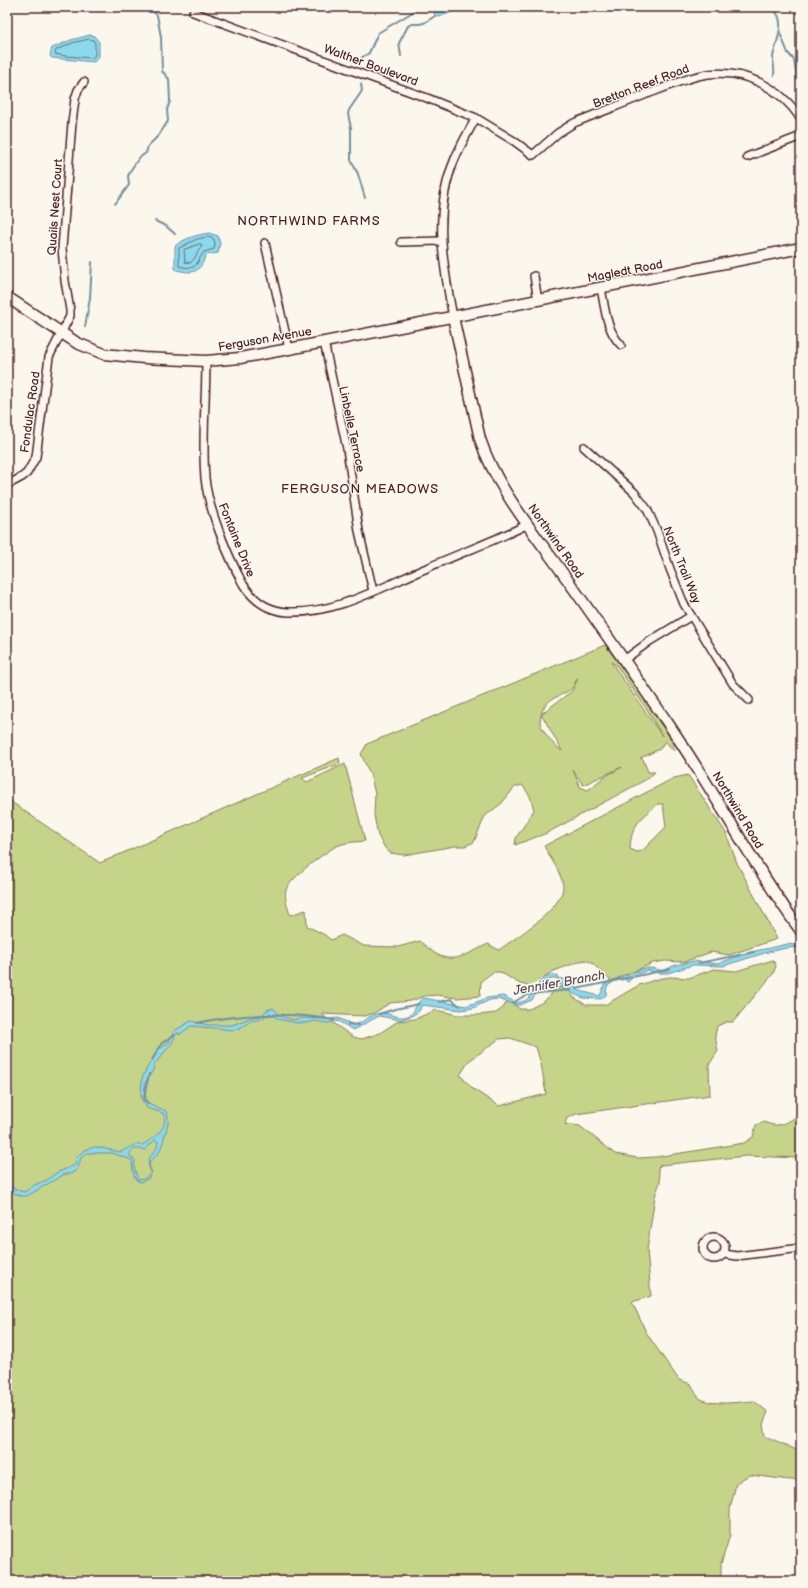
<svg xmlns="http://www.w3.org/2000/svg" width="808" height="1588" font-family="'Balsamiq Sans',sans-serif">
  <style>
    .green { fill: #c5d488; stroke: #887a5a; fill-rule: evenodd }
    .water { fill: #8cd9ec; stroke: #728f9f; fill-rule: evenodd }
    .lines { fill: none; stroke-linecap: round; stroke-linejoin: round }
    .shore { stroke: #646978; stroke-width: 1 }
    .stream { stroke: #728f9f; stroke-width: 2 }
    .street-casing { stroke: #4a1f2b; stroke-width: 10 }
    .secondary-casing { stroke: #4a1f2b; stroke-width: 13 }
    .street { stroke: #fbf7ec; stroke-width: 7 }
    .secondary { stroke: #fbf7ec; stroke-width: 10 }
    .labels { text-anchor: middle; stroke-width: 3; stroke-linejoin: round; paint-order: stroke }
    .street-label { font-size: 12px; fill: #4a1f2b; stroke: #fbf7ec }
    .neighbourhood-label { font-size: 13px; letter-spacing: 1px; fill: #4a1f2b; stroke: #fbf7ec }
    .water-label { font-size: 13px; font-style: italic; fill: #5a4e5b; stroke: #fbf7ec }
  </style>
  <rect width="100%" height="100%" fill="#fbf7ec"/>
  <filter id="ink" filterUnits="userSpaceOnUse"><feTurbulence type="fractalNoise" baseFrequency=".025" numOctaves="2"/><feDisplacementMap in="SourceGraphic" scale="8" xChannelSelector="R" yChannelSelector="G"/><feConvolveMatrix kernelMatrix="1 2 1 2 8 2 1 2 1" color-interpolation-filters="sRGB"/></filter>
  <g filter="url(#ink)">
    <g class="green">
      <path d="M605,645L646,698L660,723L671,737L674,751L665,741L660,749L640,758L643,759L648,772H655L647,779L547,833L515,845L516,838L534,810L530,796L522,785L515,787L502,803L485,816L474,842L465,846H455L404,855L390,853L385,848L378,836L374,815L375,794L370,774L361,754L367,744ZM611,662L616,665L648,711L662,736ZM578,678L572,691L541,714C547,696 558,699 571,689C574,687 575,681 578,678ZM541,715H542L562,751C555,747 541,730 540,722C540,720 541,717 541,715ZM622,767L604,777L588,790L580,787L573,770L583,785Z"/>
      <path d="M339,758L340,764L302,778L307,782L345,764L365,841C357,842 345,842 337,846C325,852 290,878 286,890C284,899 288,907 290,915L306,910L307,926L325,935L331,940L342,935L364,946L398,947L420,941C426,946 435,955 443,957C458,962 475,950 488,944L499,950C516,937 565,908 563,885C561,872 550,858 544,846L674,778L688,775L726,833L737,863L777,939L729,955L711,952L684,962L665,961L653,963L611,981L591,962L584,960L554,971L529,986L520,984L500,972H493L481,981L480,996L457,998L437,995L425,996L411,1001L390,1003L374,1013L365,1016L321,1014L353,1037L362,1039L380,1033L398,1021L415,1019L436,1010L458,1015H478L496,1013L503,1008L508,1000L520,1009H529L545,1001L554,989L577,983L571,992L573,997L586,1005H605L639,985L658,979L669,977L689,978L714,969L736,971L773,960L776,966L773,974L733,1022H726L717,1026L715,1036L718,1051L709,1065L710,1095L576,1114L567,1118L565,1124L580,1126L615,1154L638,1158L656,1157L744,1143L753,1137L756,1125L764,1122C780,1129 787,1123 801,1113V1158L746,1156L661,1165L658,1168L660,1182L655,1196L647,1250L651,1296L632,1302L647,1334L679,1380L691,1384C694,1389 696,1396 701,1399C712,1406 740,1402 754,1401L768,1412L763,1424L765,1436L801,1452V1479L790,1480L750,1475L742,1479L736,1484L730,1509V1535L721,1564V1581H7V799L100,863ZM658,804H663L666,827L642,851L637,852L630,849C631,824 641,819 658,804ZM510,1038L536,1047L541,1064L546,1094L499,1106L473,1089L460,1075L469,1061L499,1039Z"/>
    </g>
    <g class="water">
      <polygon points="435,7 466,7 439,17 435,16 434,12"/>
      <polygon points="90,35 94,36 99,42 99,56 94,62 52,58 50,56 52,48 71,40"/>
      <path d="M209,233L218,236L220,244L218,253L206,255C204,258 204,261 202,264C196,275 187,272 176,270L175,268V246C185,238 196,235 209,233Z"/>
      <path d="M801,941V947L787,948L768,952L723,966L693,965L668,973H658L647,970L641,973L636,974L628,982L626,981V978H620L607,986L606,995L601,999L583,998L563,989L558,979L555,978L543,982L532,1000L520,1005H516L498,999L490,1000L473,1008L461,1010L422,1005L419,1011L412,1016L400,1020L379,1016L353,1030L338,1021L327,1023L315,1021L308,1023H297L278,1019L270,1013L261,1019L251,1021L240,1028L234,1030L191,1026L179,1035V1033L176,1034L172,1043L154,1065L153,1070L145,1083V1093L143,1097L144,1101L166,1111L168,1117V1124L162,1145L158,1154L149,1162L150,1169L152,1172L148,1179L140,1182L136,1180C133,1175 132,1166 132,1160L112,1153H87L81,1158L77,1170L70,1174H65L27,1196H20L7,1189V1183L16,1190L25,1192L34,1185L47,1180L56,1173L75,1165L77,1157L84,1150L95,1147L121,1152L136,1144L142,1145C153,1139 170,1128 163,1113L147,1108L141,1098L142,1078L148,1066L155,1056L157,1049L161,1048L169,1042L174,1031L191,1021L208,1025H232L253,1017L261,1016L267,1010L273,1008L280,1016L293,1020L301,1018L329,1019L338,1018L354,1025C363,1023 370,1014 380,1013C391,1012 398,1021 410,1015C416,1011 415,1002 424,998L466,1006L487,998L503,996L517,1003C521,1002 527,1001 529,997C535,988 548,966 561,979H565L580,991L600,996L604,985L624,975H631L636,971L646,968H651L664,971L673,966L693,961L717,964L746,953L788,944L795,945ZM155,1140L158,1142C156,1158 143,1153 151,1173L144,1179L138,1180L134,1167L135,1160L130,1156V1153C133,1147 139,1149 145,1150Z"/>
    </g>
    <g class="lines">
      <g class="shore">
        <polygon points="90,39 93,40 95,43 95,55 92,58 65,56 55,54 56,50 72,43"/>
        <path d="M208,237L214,239L215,244L214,249L204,252C195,264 198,271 179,266V248L197,239Z"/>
        <path d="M199,244H201L202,246C197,251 196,259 190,263L185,262L184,250Z"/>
      </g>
      <g class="stream">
        <path d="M770,7C789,18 776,41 773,57C773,63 775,69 774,75"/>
        <polyline points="780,33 788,53 794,60 797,79"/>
        <polyline points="401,56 399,43 408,26 412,24 419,24 424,23 435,16"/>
        <polyline points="360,62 361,58 369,53 378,33 421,7"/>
        <polyline points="361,84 362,91 349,110 348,114 351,128 351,160 358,174 365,198"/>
        <polyline points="115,204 129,185 128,176 132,168 139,158 146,153 148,146 159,135 168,121 167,110 170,101 169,79 162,71 161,37 157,15 148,7"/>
        <polyline points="155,221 166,226 175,234"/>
        <polyline points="85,327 90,298 92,262"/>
        <polyline points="699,963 754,952"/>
        <polyline points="576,989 670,969"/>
        <polyline points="439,1002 451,999 460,1006"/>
        <polyline points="513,1003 524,996 530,994 570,990"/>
        <polyline points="379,1014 395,1009 419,1004"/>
        <path d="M197,1023C241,1014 289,1012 334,1020"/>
        <polyline points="348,1024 359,1025"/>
        <polyline points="152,1060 162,1043 174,1035"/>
        <path d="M148,1104C141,1095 148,1083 149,1074"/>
      </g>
      <g class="street-casing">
        <g id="street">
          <path d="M193,12L427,98L476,118L514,141L533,155L558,133L574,123C598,113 623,104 647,94C667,87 687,77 708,74C745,69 781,88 801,119"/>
          <polyline points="747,157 801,136"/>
          <polyline points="401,242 441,241"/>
          <polyline points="265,243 289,349"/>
          <polyline points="534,276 538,301"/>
          <path d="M601,288C605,308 606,330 621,345"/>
          <path d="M453,317C443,265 433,212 454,161C460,146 468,132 476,118"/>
          <polyline points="324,342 347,449 359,531 373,591"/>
          <path d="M206,361C206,399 202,441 205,478C208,509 228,556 243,584C253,600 268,611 288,612C337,614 383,586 427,568C460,553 495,541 528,524"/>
          <polyline points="584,447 634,492 647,509 657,531 670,569 684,604 733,684 749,700"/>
          <polyline points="7,485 22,477 27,473 36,457 49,357 70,316 70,310 65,281 62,248 72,123 75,99 78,90 84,82"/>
          <polyline points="624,660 650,641 691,616"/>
          <circle cx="714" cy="1248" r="11"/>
          <polyline points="724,1254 737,1256 801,1248"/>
        </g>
      </g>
      <g class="secondary-casing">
        <g id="secondary">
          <polyline points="7,297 77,343 104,354 144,358 206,361 240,358 289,349 801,248"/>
          <path d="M453,317L480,439C495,485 531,529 559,568C595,618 630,669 665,719C713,788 751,863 801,931"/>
        </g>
      </g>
      <use href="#street" class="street"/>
      <use href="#secondary" class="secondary"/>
    </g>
  </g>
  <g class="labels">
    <g class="street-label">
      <text transform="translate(371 65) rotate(20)" y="4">Walther Boulevard</text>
      <text transform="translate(641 86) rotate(-21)" y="4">Bretton Reef Road</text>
      <text transform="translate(55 207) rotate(-86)" y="4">Quails Nest Court</text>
      <text transform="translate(625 271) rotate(-11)" y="4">Magledt Road</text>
      <text transform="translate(265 339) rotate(-10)" y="4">Ferguson Avenue</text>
      <text transform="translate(30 412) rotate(-82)" y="4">Fondulac Road</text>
      <text transform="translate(352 429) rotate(78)" y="4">Linbelle Terrace</text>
      <text transform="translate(237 540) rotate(68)" y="4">Fontaine Drive</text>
      <text transform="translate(556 541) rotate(55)" y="4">Northwind Road</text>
      <text transform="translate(682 565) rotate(68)" y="4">North Trail Way</text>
      <text transform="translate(738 810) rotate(59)" y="4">Northwind Road</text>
    </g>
    <g class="neighbourhood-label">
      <text x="309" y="225">NORTHWIND FARMS</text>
      <text x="360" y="493">FERGUSON MEADOWS</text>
    </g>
    <g class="water-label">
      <text transform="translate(559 982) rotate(-10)" y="5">Jennifer Branch</text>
    </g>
  </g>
  <rect width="808" height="1588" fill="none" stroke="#fbf7ec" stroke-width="24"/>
  <rect x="12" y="12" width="784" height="1564" fill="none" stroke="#4a1f2b" stroke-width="1.5" filter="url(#ink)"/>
</svg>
